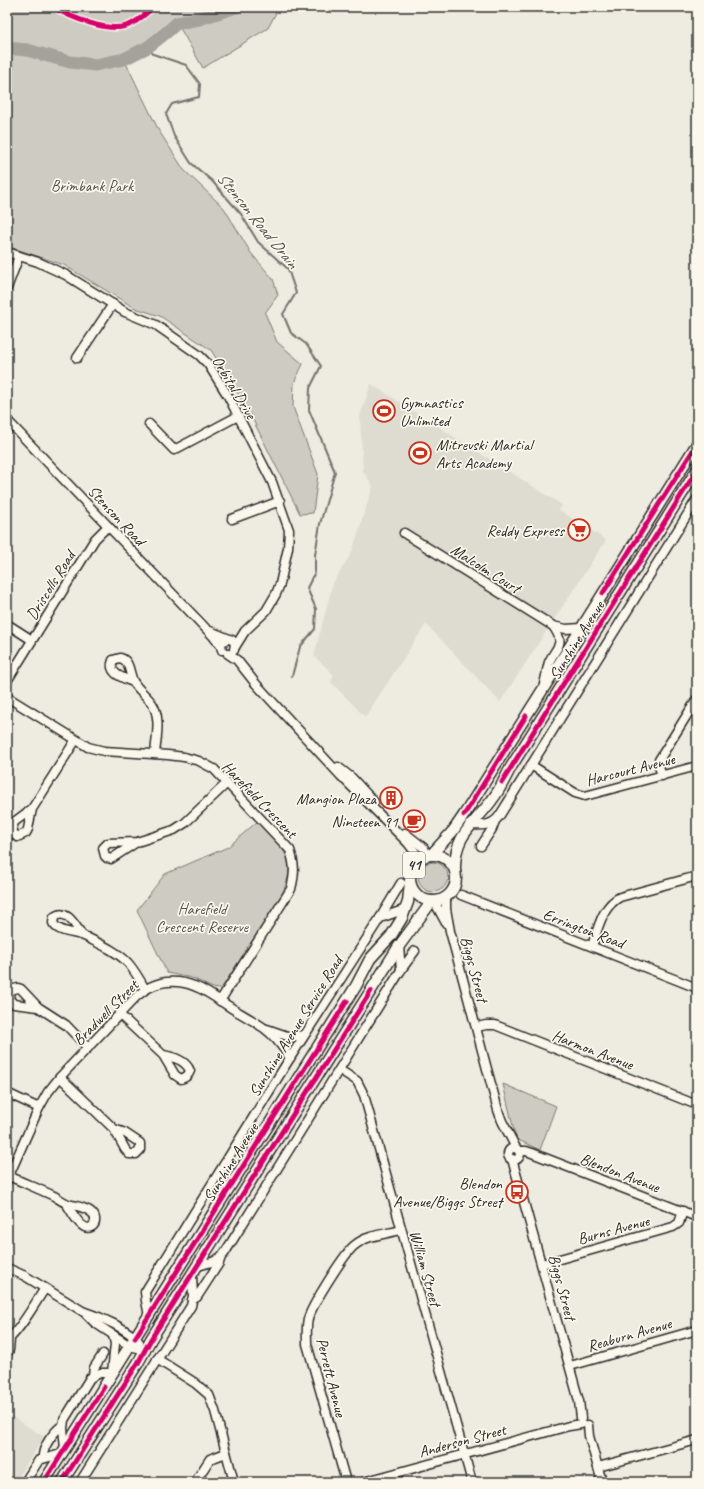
<svg xmlns="http://www.w3.org/2000/svg" width="704" height="1489" font-family="Caveat,sans-serif">
  <style>
    .built { fill: #dedbd1 }
    .green { fill: #cecbc2; stroke: #7c7b76 }
    .lines { fill: none; stroke-linecap: round; stroke-linejoin: round }
    .stream { stroke: #74726e; stroke-width: 2 }
    .river { stroke: #a4a29a; stroke-width: 13 }
    .minor-casing { stroke: #2b2b2b; stroke-width: 11 }
    .major-casing { stroke: #2b2b2b; stroke-width: 13 }
    .minor { stroke: #fbf7ec; stroke-width: 8 }
    .major { stroke: #fbf7ec; stroke-width: 10 }
    .cycleway-casing { stroke: #fbf7ec; stroke-width: 8 }
    .cycleway { stroke: #d6006c; stroke-width: 5 }
    .labels { text-anchor: middle; stroke-width: 3.5; stroke-linejoin: round; paint-order: stroke }
    .shield { fill: #fbf7ec; stroke: #696865; stroke-width: 1 }
    .shield-label { font-size: 15px; font-weight: bold; fill: #2b2b2b }
    .park-label { font-size: 16px; fill: #545351; stroke: #fbf7ec }
    .street-label { font-size: 16px; fill: #2b2b2b; stroke: #fbf7ec }
    .poi-label { font-size: 16px; fill: #2b2b2b; stroke: #fbf7ec; text-anchor: end }
    .water-label { font-size: 17px; font-style: italic; fill: #555552; stroke: #fbf7ec }
  </style>
  <rect width="100%" height="100%" fill="#eeebe0"/>
  <filter id="ink" filterUnits="userSpaceOnUse"><feTurbulence type="fractalNoise" baseFrequency=".025" numOctaves="2"/><feDisplacementMap in="SourceGraphic" scale="8" xChannelSelector="R" yChannelSelector="G"/><feConvolveMatrix kernelMatrix="1 2 1 2 8 2 1 2 1" color-interpolation-filters="sRGB"/></filter>
  <g filter="url(#ink)">
    <g class="built">
      <polygon points="371,384 562,505 559,510 606,540 500,702 426,624 365,717 331,682 334,675 314,656 333,583 352,552 373,486 363,471 360,416"/>
      <polygon points="7,1413 44,1437 15,1482 7,1482"/>
    </g>
    <g class="green">
      <polygon points="7,7 279,7 268,28 203,68 177,23 167,32 148,47 124,59 159,131 184,170 224,208 251,253 273,279 278,295 265,313 277,342 303,364 294,383 293,407 318,474 313,513 300,514 249,412 211,350 160,316 135,308 64,265 7,246"/>
      <path d="M258,821C282,848 300,858 281,896L221,989C211,990 202,981 192,978C184,976 175,975 167,973L137,910L165,874L228,847Z"/>
      <circle cx="433" cy="877" r="15"/>
      <polygon points="503,1084 556,1106 540,1150 516,1139"/>
    </g>
    <g class="lines">
      <polyline class="stream" points="148,47 153,54 186,65 200,84 199,97 172,104 166,114 174,136 191,163 212,181 241,214 258,242 288,269 296,293 283,314 291,333 306,344 321,366 310,388 309,410 335,472 320,524 315,555 315,572 307,588 316,609 315,629 300,647 292,676"/>
      <polyline class="river" points="7,48 27,50 70,62 95,65 124,59 148,47 167,32 177,23 199,19 236,7"/>
      <g class="minor-casing">
        <g id="minor">
          <polyline points="7,252 38,262 66,275 125,312 156,325 199,355 208,364 228,396 272,482 289,530 288,548 280,584 276,594 266,611 245,631 235,647"/>
          <polyline points="7,288 19,256"/>
          <polyline points="77,358 113,304"/>
          <polyline points="7,420 213,636 221,646"/>
          <polyline points="149,424 174,450 238,416"/>
          <polyline points="232,519 280,501"/>
          <polyline points="404,533 553,626 566,629 581,628"/>
          <polyline points="7,624 32,640"/>
          <polyline points="210,631 232,640 235,643 234,650"/>
          <polyline points="222,650 221,646 222,642 228,639"/>
          <polyline points="228,654 237,660 256,684 341,776 408,843 415,852 417,860"/>
          <polyline points="7,681 90,547 95,539 108,526"/>
          <path d="M133,682C124,678 107,674 113,660L120,658C130,660 129,673 133,681C137,689 146,695 151,702C162,716 156,739 155,754"/>
          <path d="M544,684C546,677 547,669 549,662C557,645 566,645 553,626"/>
          <path d="M7,697L88,747L104,751L168,755L184,757L199,761L214,769L290,850C295,866 295,873 291,889L220,1001"/>
          <polyline points="531,765 575,793 585,796 697,766"/>
          <polyline points="338,767 352,778 374,802"/>
          <polyline points="662,776 659,766 659,760 697,699"/>
          <polyline points="32,809 14,822 12,831 17,837 26,833 28,829 32,809 75,741"/>
          <path d="M469,825C482,826 493,826 500,815L697,499"/>
          <polyline points="405,833 424,848 427,855"/>
          <polyline points="137,842 108,843 103,848 105,856 107,858 111,859 137,842 174,830 185,823 227,783"/>
          <polyline points="481,846 492,829 495,821"/>
          <polyline points="461,895 697,988"/>
          <polyline points="446,897 446,909 450,931 498,1110 502,1121 516,1148"/>
          <polyline points="434,901 446,923"/>
          <polyline points="380,918 406,909"/>
          <path d="M82,935C76,927 67,907 54,917L53,923C58,933 75,932 84,936C98,943 117,951 128,963C135,971 140,980 145,989"/>
          <polyline points="399,946 401,970"/>
          <path d="M592,946C598,929 602,906 620,897L697,876"/>
          <polyline points="38,1007 14,1004 9,999 10,990 18,988 21,989 38,1007 66,1025 88,1048"/>
          <path d="M119,1014L163,1055L175,1075L181,1079C186,1077 188,1076 190,1071C186,1060 173,1057 163,1055"/>
          <polyline points="477,1027 486,1025 495,1025 697,1105"/>
          <polyline points="267,1029 290,1037 304,1035"/>
          <polyline points="340,1070 357,1081 364,1095 472,1482"/>
          <polyline points="60,1077 114,1129 125,1149 129,1154 136,1154 140,1150 140,1143 125,1133 114,1129"/>
          <polyline points="7,1093 39,1108"/>
          <circle cx="514" cy="1154" r="6"/>
          <polyline points="519,1151 526,1151 532,1153 697,1217"/>
          <polyline points="512,1159 579,1401 581,1418"/>
          <path d="M9,1176C24,1183 39,1189 54,1196C59,1199 63,1202 68,1204C75,1206 85,1207 91,1212C96,1216 97,1224 91,1227C81,1232 71,1210 66,1203"/>
          <path d="M7,1180L39,1108L48,1092L60,1077L132,1001C144,988 160,980 178,982C199,984 215,998 233,1009C243,1015 254,1021 264,1028C275,1036 283,1047 290,1058"/>
          <polyline points="542,1264 673,1227 679,1223 683,1211"/>
          <polyline points="198,1266 215,1261 224,1254 401,970 415,951"/>
          <polyline points="7,1268 25,1276 84,1312 95,1323 130,1346 146,1350"/>
          <polyline points="192,1300 197,1297 219,1263 221,1257"/>
          <path d="M85,1312C101,1317 128,1329 139,1342"/>
          <polyline points="149,1316 146,1301 145,1292 290,1058 380,918 401,883"/>
          <path d="M7,1340C17,1335 38,1299 45,1288"/>
          <polyline points="7,1354 9,1350 10,1339"/>
          <polyline points="157,1359 195,1383 209,1395 215,1411 234,1482"/>
          <polyline points="570,1366 697,1330"/>
          <polyline points="93,1375 94,1368 103,1354"/>
          <polyline points="588,1425 589,1436 602,1482"/>
          <polyline points="65,1448 63,1428 64,1420 90,1378 100,1373 112,1373 115,1344 113,1335"/>
          <path d="M43,1458C42,1447 54,1431 63,1425"/>
          <polyline points="598,1467 697,1440"/>
          <polyline points="25,1482 39,1460 61,1454"/>
          <polyline points="80,1482 191,1306 193,1296 192,1276"/>
          <polyline points="195,1482 210,1459 226,1453"/>
          <path d="M346,1482L307,1344C307,1336 306,1327 308,1319C311,1307 345,1252 355,1245C367,1235 386,1234 401,1230"/>
          <polyline points="363,1482 569,1426 581,1424"/>
        </g>
      </g>
      <g class="major-casing">
        <g id="major">
          <circle cx="433" cy="878" r="23"/>
          <polyline points="431,855 453,831 464,815 697,444"/>
          <path d="M455,870C454,834 474,825 492,800C500,790 505,778 511,767L697,470"/>
          <polyline points="44,1482 356,986 370,959 391,936 402,918 408,902 410,882"/>
          <polyline points="62,1482 138,1363 151,1339 399,946 432,901"/>
        </g>
      </g>
      <use href="#minor" class="minor"/>
      <use href="#major" class="major"/>
      <g class="cycleway-casing">
        <g id="cycleway">
          <path d="M53,7C70,17 110,34 129,25C139,21 146,13 154,7"/>
          <polyline points="603,593 697,444"/>
          <polyline points="502,782 697,470"/>
          <polyline points="464,815 526,716"/>
          <polyline points="135,1338 347,1001"/>
          <polyline points="44,1482 104,1387"/>
          <polyline points="62,1482 138,1363 151,1339 371,991"/>
        </g>
      </g>
      <use href="#cycleway" class="cycleway"/>
    </g>
  </g>
  <defs>
    <g id="stadium-ring" transform="scale(1.15)"><circle r="9.5" fill="#fbf7ec" stroke="#c8321e" stroke-width="1.5"/><path d="M0-5a6.5 5 0 1 0 0 10a6.5 5 0 1 0 0-10ZM-3.5-1.8h7v3.6h-7Z" fill="#c8321e"/></g>
    <g id="supermarket-ring" transform="scale(1.15)"><circle r="9.5" fill="#fbf7ec" stroke="#c8321e" stroke-width="1.5"/><path d="M-6-5.5h2.5l.6 2H6L4.5 2H-2.5L-4.4-4H-6ZM-1.5 3.2a1.3 1.3 0 1 0 .1 0ZM3 3.2a1.3 1.3 0 1 0 .1 0Z" fill="#c8321e"/></g>
    <g id="building-ring" transform="scale(1.15)"><circle r="9.5" fill="#fbf7ec" stroke="#c8321e" stroke-width="1.5"/><path d="M-4-6H4V6H1V3H-1V6H-4ZM-2.5-4.3h1.7v1.8h-1.7ZM.8-4.3h1.7v1.8H.8ZM-2.5-1h1.7V.8h-1.7ZM.8-1h1.7V.8H.8Z" fill="#c8321e"/></g>
    <g id="cafe-ring" transform="scale(1.15)"><circle r="9.5" fill="#fbf7ec" stroke="#c8321e" stroke-width="1.5"/><path d="M-5.5-4.5H6V0H3Q3 3.5 0 3.5H-2.5Q-5.5 3.5-5.5 0ZM3-3.2v2h1.7v-2ZM-6 4.5H4V6H-6Z" fill="#c8321e"/></g>
    <g id="bus-ring" transform="scale(1.15)"><circle r="9.5" fill="#fbf7ec" stroke="#c8321e" stroke-width="1.5"/><path d="M-5-6H5V4H4V6H2V4H-2V6H-4V4H-5ZM-3.5-4V0h7V-4ZM-3.5 1.2v1.5H-2V1.2ZM2 1.2v1.5H3.5V1.2Z" fill="#c8321e"/></g>
  </defs>
  <g fill-rule="evenodd">
    <use href="#stadium-ring" x="384" y="411"/>
    <use href="#stadium-ring" x="420" y="453"/>
    <use href="#supermarket-ring" x="579" y="530"/>
    <use href="#building-ring" x="391" y="798"/>
    <use href="#cafe-ring" x="414" y="821"/>
    <use href="#bus-ring" x="517" y="1192"/>
  </g>
  <g class="labels">
    <rect class="shield" x="403" y="852" width="22" height="26" rx="3"/>
    <g class="shield-label">
      <text x="414" y="870">41</text>
    </g>
    <g class="park-label">
      <text x="92" y="191">Brimbank Park</text>
      <text x="202" y="914">Harefield<tspan x="202" dy="18">Crescent Reserve</tspan></text>
    </g>
    <g class="street-label">
      <text transform="translate(235 387) rotate(59)" y="6">Orbital Drive</text>
      <text transform="translate(117 515) rotate(47)" y="6">Stenson Road</text>
      <text transform="translate(486 568) rotate(32)" y="6">Malcolm Court</text>
      <text transform="translate(50 585) rotate(-58)" y="6">Driscolls Road</text>
      <text transform="translate(576 640) rotate(-58)" y="6">Sunshine Avenue</text>
      <text transform="translate(630 769) rotate(-14)" y="6">Harcourt Avenue</text>
      <text transform="translate(260 799) rotate(46)" y="6">Harefield Crescent</text>
      <text transform="translate(584 928) rotate(21)" y="6">Errington Road</text>
      <text transform="translate(475 969) rotate(75)" y="6">Biggs Street</text>
      <text transform="translate(105 1012) rotate(-45)" y="6">Bradwell Street</text>
      <text transform="translate(295 1026) rotate(-58)" y="6">Sunshine Avenue Service Road</text>
      <text transform="translate(593 1049) rotate(21)" y="6">Harmon Avenue</text>
      <text transform="translate(230 1162) rotate(-58)" y="6">Sunshine Avenue</text>
      <text transform="translate(620 1172) rotate(21)" y="6">Blendon Avenue</text>
      <text transform="translate(613 1229) rotate(-15)" y="6">Burns Avenue</text>
      <text transform="translate(426 1268) rotate(74)" y="6">William Street</text>
      <text transform="translate(563 1287) rotate(75)" y="6">Biggs Street</text>
      <text transform="translate(629 1334) rotate(-16)" y="6">Reaburn Avenue</text>
      <text transform="translate(332 1377) rotate(76)" y="6">Perrett Avenue</text>
      <text transform="translate(462 1440) rotate(-15)" y="6">Anderson Street</text>
    </g>
    <g class="poi-label">
      <text x="400" y="408" text-anchor="start">Gymnastics<tspan x="400" dy="18">Unlimited</tspan></text>
      <text x="436" y="450" text-anchor="start">Mitrevski Martial<tspan x="436" dy="18">Arts Academy</tspan></text>
      <text x="564" y="536">Reddy Express</text>
      <text x="376" y="804">Mangion Plaza</text>
      <text x="398" y="827">Nineteen 91</text>
      <text x="502" y="1189">Blendon<tspan x="502" dy="18">Avenue/Biggs Street</tspan></text>
    </g>
    <g class="water-label">
      <text transform="translate(258 220) rotate(51)" y="6">Stenson Road Drain</text>
    </g>
  </g>
  <rect width="704" height="1489" fill="none" stroke="#fbf7ec" stroke-width="24"/>
  <rect x="12" y="12" width="680" height="1465" fill="none" stroke="#2b2b2b" stroke-width="1.5" filter="url(#ink)"/>
</svg>
